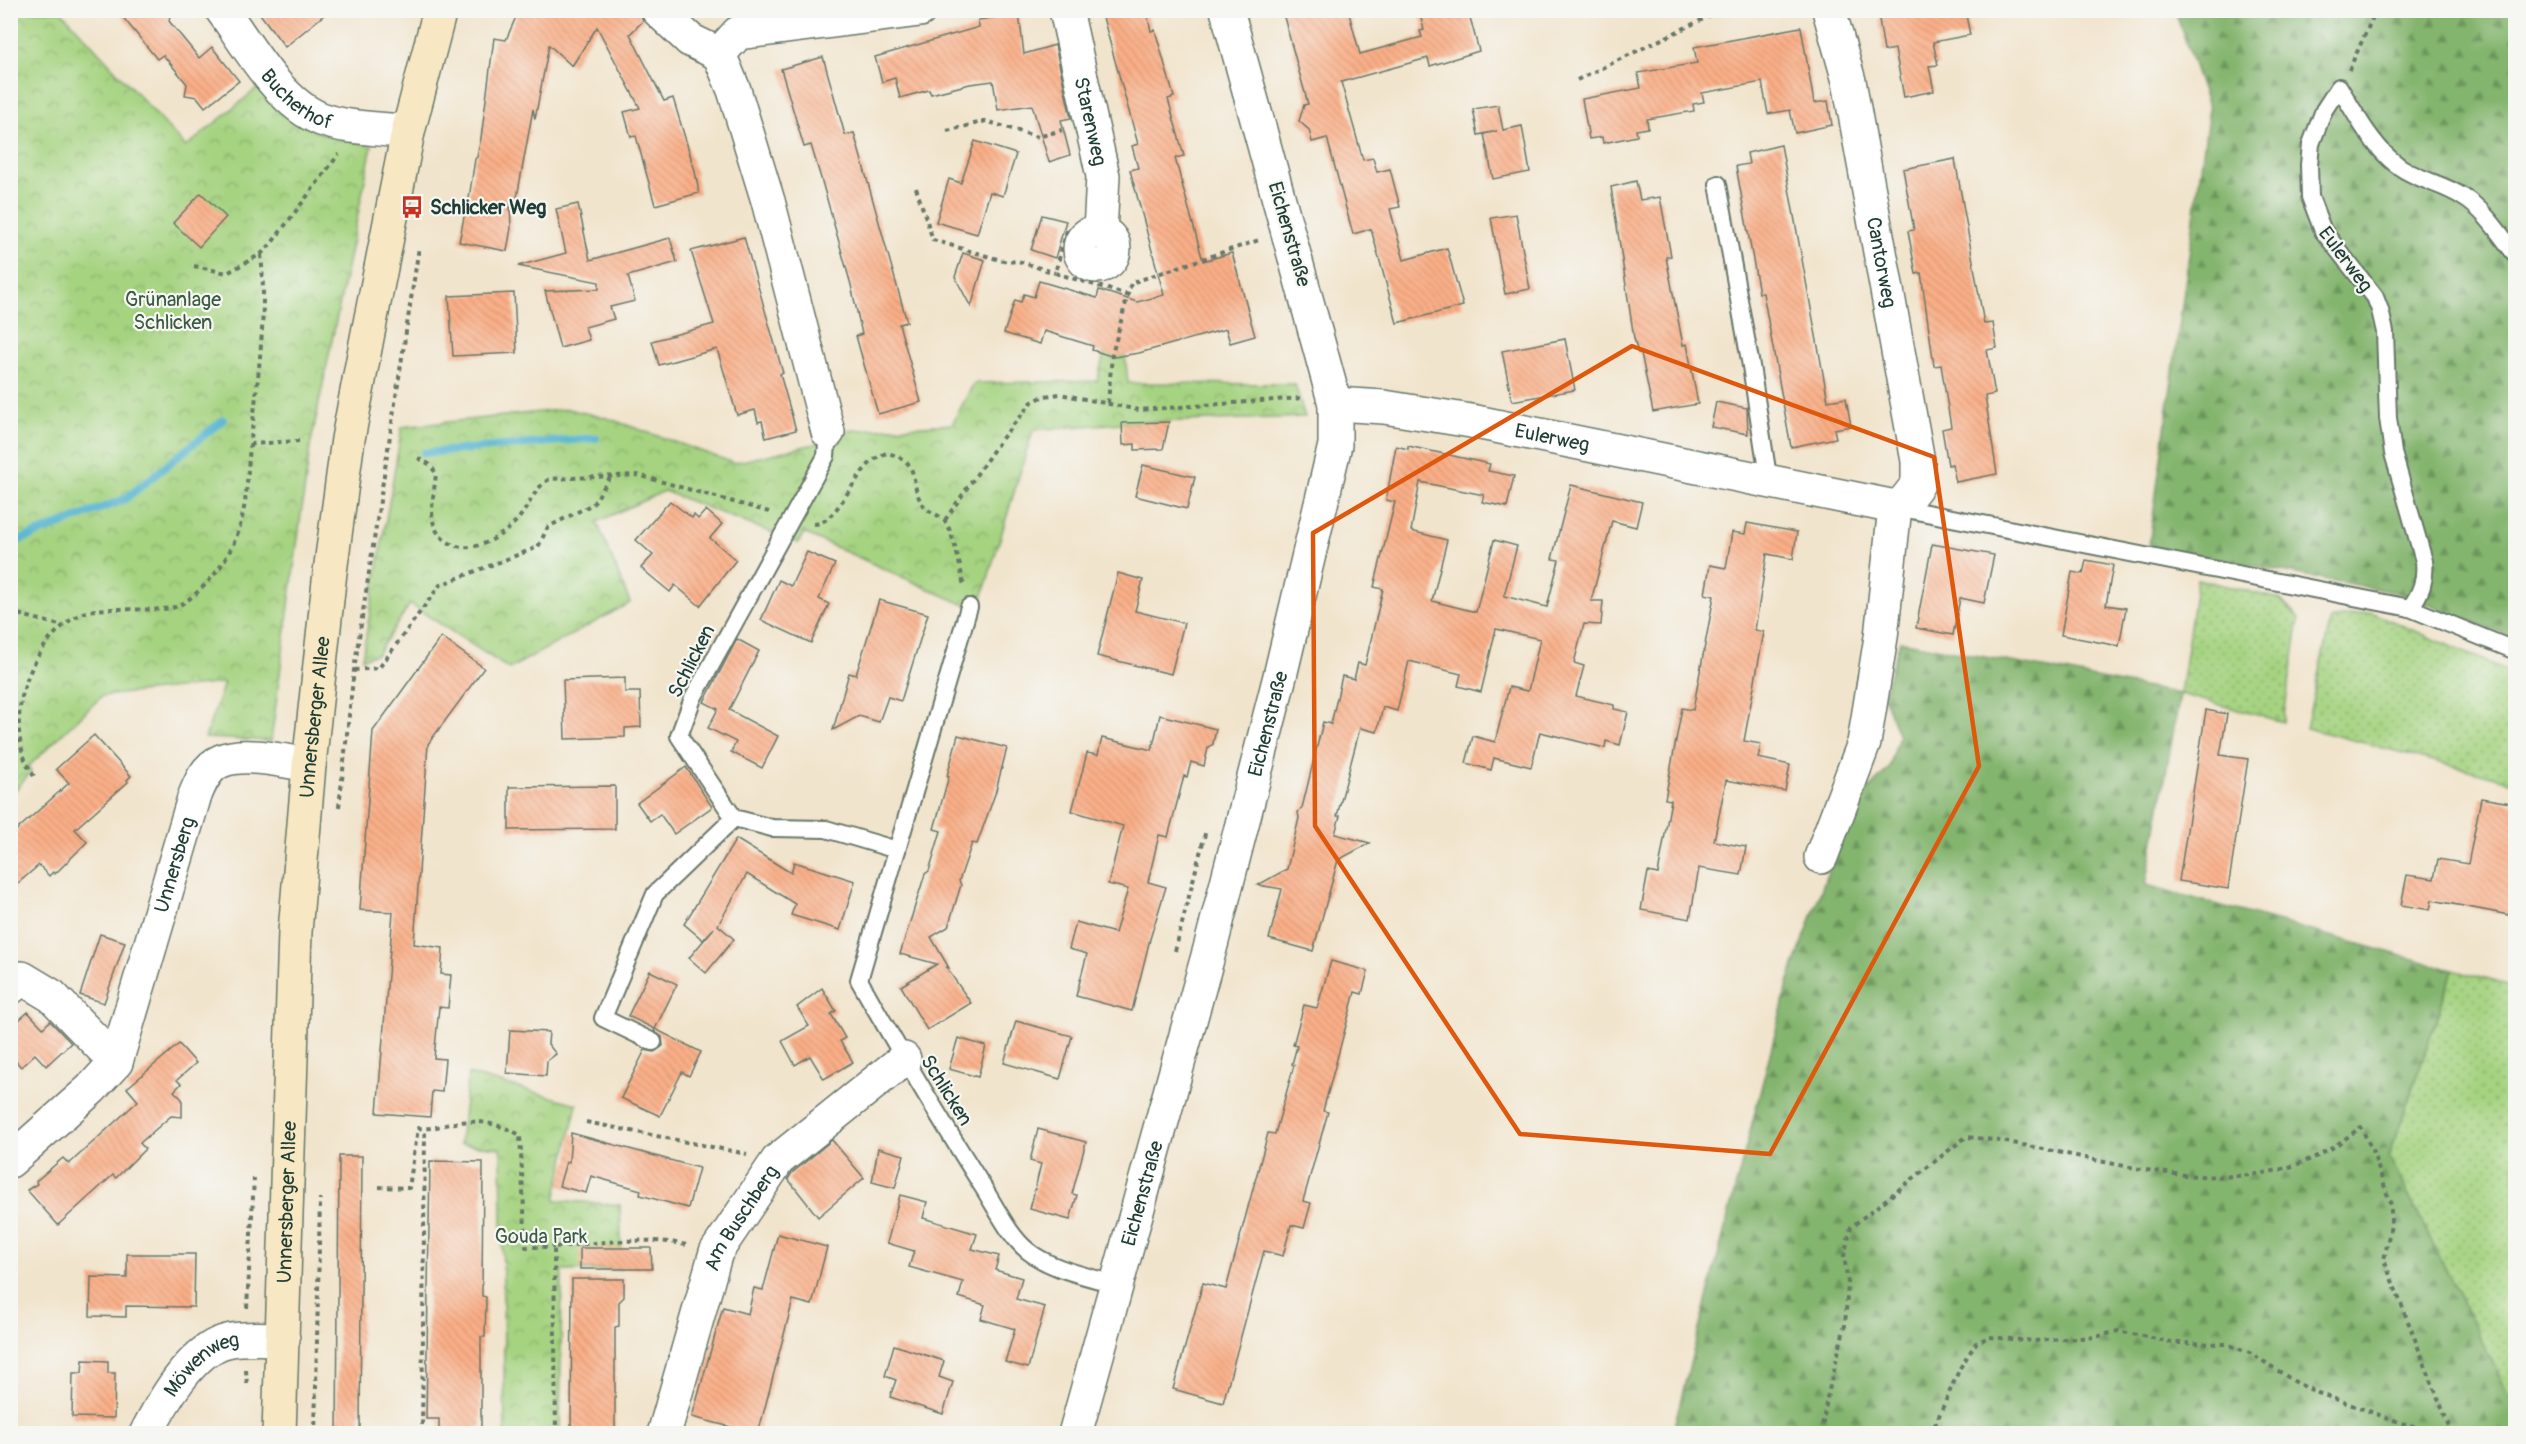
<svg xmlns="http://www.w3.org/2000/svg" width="2526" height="1444" font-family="Pangolin,sans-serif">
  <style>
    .grass { fill: url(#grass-dots); stroke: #62885a; stroke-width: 1.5 }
    .forest { fill: url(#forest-firs); stroke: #527951; stroke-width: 1.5 }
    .park { fill: url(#park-crowns); stroke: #62885a; stroke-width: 1.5 }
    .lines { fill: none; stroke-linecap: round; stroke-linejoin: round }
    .stream { stroke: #53b3d2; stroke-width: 8 }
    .building { fill: url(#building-back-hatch) }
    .lane-casing { stroke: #687769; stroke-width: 20 }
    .street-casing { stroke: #687769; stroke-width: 36 }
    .secondary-casing { stroke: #687769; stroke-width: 36 }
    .path { stroke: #687769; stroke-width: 4; stroke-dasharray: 4.5 4.5; stroke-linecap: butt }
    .lane { stroke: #fff; stroke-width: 16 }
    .street { stroke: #fff; stroke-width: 33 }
    .secondary { stroke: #f7e8c3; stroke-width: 33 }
    .marked { fill: none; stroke: #de580e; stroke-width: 4.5; stroke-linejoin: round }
    .labels { text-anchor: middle; stroke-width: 4.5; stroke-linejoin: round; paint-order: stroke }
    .street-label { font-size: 20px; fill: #1f3d34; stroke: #f6f6f2 }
    .poi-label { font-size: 20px; font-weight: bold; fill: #1f3d34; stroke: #f6f6f2; text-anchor: start }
    .park-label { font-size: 20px; fill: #3a5b43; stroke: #f6f6f2 }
  </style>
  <defs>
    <pattern id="grass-dots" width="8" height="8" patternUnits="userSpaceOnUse" patternTransform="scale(1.5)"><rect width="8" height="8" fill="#a5d380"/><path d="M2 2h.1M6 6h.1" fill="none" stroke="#86ac6a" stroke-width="1.8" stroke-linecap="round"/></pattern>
    <pattern id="forest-firs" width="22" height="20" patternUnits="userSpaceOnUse" patternTransform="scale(1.5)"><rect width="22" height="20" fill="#84b56e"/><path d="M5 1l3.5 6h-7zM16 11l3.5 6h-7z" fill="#6b945b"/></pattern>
    <pattern id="park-crowns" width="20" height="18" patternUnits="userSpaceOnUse" patternTransform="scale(1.5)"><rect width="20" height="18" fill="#a5d380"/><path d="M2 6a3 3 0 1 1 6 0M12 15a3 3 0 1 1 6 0" fill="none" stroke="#86ac6a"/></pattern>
    <pattern id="building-back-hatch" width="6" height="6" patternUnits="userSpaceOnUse" patternTransform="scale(1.5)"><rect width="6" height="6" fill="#faaf87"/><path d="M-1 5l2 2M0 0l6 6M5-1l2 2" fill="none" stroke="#d69775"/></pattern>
  </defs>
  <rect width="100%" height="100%" fill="#f6f6f2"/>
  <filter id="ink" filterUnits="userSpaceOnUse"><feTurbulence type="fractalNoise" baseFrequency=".0167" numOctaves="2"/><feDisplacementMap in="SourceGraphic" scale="12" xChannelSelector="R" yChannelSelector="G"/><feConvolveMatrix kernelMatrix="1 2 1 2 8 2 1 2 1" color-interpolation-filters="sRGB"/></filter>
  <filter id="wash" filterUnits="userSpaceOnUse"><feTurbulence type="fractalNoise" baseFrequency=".008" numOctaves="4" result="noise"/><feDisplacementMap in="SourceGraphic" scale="24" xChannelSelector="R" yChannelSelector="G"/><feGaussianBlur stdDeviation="1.35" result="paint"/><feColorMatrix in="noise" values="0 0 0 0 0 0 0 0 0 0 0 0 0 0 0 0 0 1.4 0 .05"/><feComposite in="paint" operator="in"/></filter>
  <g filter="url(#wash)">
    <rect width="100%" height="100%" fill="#f1e4cc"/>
    <g class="grass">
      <polygon points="2197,579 2280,599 2299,619 2283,722 2180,694"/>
      <polygon points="2371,612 2515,674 2515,782 2306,728 2331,619"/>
      <polygon points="2453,970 2515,987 2515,1407 2389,1157"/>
    </g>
    <g class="forest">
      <polygon points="2175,11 2515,11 2515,638 2398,593 2149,546 2209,109"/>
      <polygon points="1900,641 2180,694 2146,885 2453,970 2389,1157 2515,1407 2515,1433 1672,1434 1789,980 1827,874 1859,799 1889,768 1899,736 1883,696"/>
    </g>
    <g class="park">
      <polygon points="11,11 61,11 186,147 260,86 314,131 372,146 310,447 271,741 205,738 224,683 102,696 28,767 31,772 11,795"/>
      <polygon points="1104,354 1125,355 1128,383 1295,384 1305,417 1122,423 1033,430 978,611 804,533 798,543 664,491 597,522 630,603 509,669 410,604 377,654 362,659 402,427 568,409 607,418 734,463 819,443 828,432 952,424 974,383 1097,381"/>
      <polygon points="468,1074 577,1104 555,1200 620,1205 622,1269 562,1271 560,1433 505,1433 501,1148 460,1144"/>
    </g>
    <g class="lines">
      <g class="stream">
        <polyline points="424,453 596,438"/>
        <polyline points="10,544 125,499 223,420"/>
      </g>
    </g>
    <g id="blocks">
      <g class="building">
        <polygon points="117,10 171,10 169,21 199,58 212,47 239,81 205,107 197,97 185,95 187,84 179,74 163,55 157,59"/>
        <polygon points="257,10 330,10 285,47"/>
        <polygon points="519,10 640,10 643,21 630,34 664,101 673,98 695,171 699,193 655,205 636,136 631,137 624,112 640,108 597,27 572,66 549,45 535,119 533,109 516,203 510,204 511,228 507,251 459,242 466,207 468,205 475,159 477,157 481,138 494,38 506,40"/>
        <polygon points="1101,10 1146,10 1151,31 1155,30 1174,97 1168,99 1184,156 1175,158 1203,261 1232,253 1255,336 1230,343 1226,329 1139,353 1114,357 1092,350 1093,346 1044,331 1040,344 1004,333 1015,300 1021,302 1024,294 1034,297 1039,281 1097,298 1099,290 1137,302 1164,295 1130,170 1138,168 1132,146 1138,144"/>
        <polygon points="1282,10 1348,10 1360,54 1422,37 1420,31 1424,30 1419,10 1468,10 1479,51 1430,66 1428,58 1341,82 1363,160 1373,158 1377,172 1390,169 1400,207 1390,209 1404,260 1447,248 1463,306 1397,323 1371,229 1353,234 1327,138 1312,142 1309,130 1299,121 1304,105 1308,104"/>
        <polygon points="1887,10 1965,10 1970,35 1933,42 1938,65 1929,66 1934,91 1904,97 1895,49 1884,51 1879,19 1889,17"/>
        <polygon points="1019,14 1024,54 1055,45 1071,118 1061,120 1070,155 1049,162 1032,105 998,110 993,81 970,84 931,94 929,90 900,98 895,78 882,82 875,57 979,27 978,20"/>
        <polygon points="1801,27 1814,103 1828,101 1832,125 1795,133 1790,110 1768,114 1762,82 1702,93 1704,102 1693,104 1694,111 1647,119 1648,128 1636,130 1637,136 1603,143 1602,137 1589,139 1582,99 1641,88 1638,73 1697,63 1694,47"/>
        <polygon points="823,57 845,135 854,133 907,322 899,324 921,402 878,414 856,336 862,334 851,285 823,185 811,145 804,147 781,69"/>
        <polygon points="1498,105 1503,130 1522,126 1530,172 1493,179 1484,134 1497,131 1478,135 1473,109"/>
        <polygon points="975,141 1016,154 1003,196 990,192 977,234 936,222 949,179 961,183"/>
        <polygon points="1781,145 1828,401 1846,398 1851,426 1834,429 1836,438 1791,447 1763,293 1759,293 1736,166 1749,164 1747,153"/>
        <polygon points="1955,159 1984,324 1993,323 1997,348 1987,350 1995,394 1985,396 1997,474 1956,482 1952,464 1948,465 1942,429 1951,427 1941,365 1934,366 1921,273 1916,274 1908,231 1914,230 1903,169"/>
        <polygon points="1636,181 1640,200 1660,197 1671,256 1666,257 1683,345 1687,344 1698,404 1653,412 1641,353 1638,353 1634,338 1611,187"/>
        <polygon points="201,193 226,217 199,247 173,223"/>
        <polygon points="578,204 590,260 670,238 677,262 628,276 635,301 610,307 614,319 585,327 589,340 560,348 545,291 599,289 599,282 518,266 566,253 556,209"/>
        <polygon points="1516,214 1530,289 1505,294 1491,218"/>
        <polygon points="1042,215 1066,221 1055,258 1031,250"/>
        <polygon points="744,237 783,373 780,374 796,430 766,438 762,421 758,422 755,410 737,415 717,349 659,365 652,341 714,324 691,251"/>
        <polygon points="963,253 985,260 971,307 955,277"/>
        <polygon points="514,293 517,353 453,356 449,296"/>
        <polygon points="1565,339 1575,390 1512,401 1502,351"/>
        <polygon points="1716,402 1747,408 1748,434 1711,427"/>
        <polygon points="1169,422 1163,449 1135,450 1135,444 1123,445 1122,423"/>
        <polygon points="1396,446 1408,449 1408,446 1490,464 1488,471 1514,476 1507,507 1482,502 1484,495 1420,482 1411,531 1447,540 1432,601 1476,612 1494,540 1517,546 1504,596 1547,607 1559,560 1552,559 1571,485 1642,502 1636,527 1612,521 1591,601 1603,601 1601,625 1584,624 1574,663 1584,666 1576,696 1614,705 1614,709 1628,712 1620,745 1606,741 1605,748 1540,732 1531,767 1494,758 1491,770 1466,763 1473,736 1495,742 1509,687 1528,691 1540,639 1496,629 1481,692 1458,686 1461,674 1409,661 1397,711 1383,707 1377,732 1360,728 1337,816 1340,816 1335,834 1370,843 1338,860 1313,951 1269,939 1282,889 1258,885 1287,869 1299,818 1298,812 1302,808 1323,722 1331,724 1342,676 1354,679 1358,663 1365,665 1383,589 1374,587 1395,502 1386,500"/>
        <polygon points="1143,465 1195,477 1187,509 1135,496"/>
        <polygon points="670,501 692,518 694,515 698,519 706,510 722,524 710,538 736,560 700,606 675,585 670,592 641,568 653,555 636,540"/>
        <polygon points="1747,523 1797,532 1793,559 1767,554 1755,630 1764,632 1744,741 1761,744 1758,758 1790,765 1785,791 1726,780 1714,841 1746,847 1741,875 1699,868 1690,919 1641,910 1648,872 1658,874 1671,800 1665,799 1682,708 1693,710 1714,596 1705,594 1710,565 1726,568 1732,532 1745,534"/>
        <polygon points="1932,544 1994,555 1984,603 1960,598 1953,635 1916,628"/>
        <polygon points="807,552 835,564 819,599 829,604 811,643 761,620 779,580 791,586"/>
        <polygon points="2086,560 2113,565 2106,605 2126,608 2119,646 2061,635 2072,572 2083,574"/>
        <polygon points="1118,573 1143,580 1135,611 1184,623 1171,674 1097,656"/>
        <polygon points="879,600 928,614 901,701 888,697 879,722 859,716 833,730 849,673 856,675"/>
        <polygon points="441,637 484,668 428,744 414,944 443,948 441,974 451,975 448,1008 439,1007 434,1058 445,1059 442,1092 432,1091 430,1117 377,1113 393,912 360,910 373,731"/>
        <polygon points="737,639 759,651 729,710 778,736 762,768 731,752 736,742 708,728 718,709 704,702"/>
        <polygon points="625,678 625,692 640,692 641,727 625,728 625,737 565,739 563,680"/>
        <polygon points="2206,710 2227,714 2220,755 2248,759 2228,889 2179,881"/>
        <polygon points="1160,715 1216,729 1213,744 1208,748 1204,766 1191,762 1187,777 1184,776 1168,837 1159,835 1148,882 1166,887 1150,939 1132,1011 1076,996 1087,954 1069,949 1076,922 1115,933 1128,889 1108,884 1123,826 1072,811 1087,753 1098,755 1102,738 1152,750"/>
        <polygon points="94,735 131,776 127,780 128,782 75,829 87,842 55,874 53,872 49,876 39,865 10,890 10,836 69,783 56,769"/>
        <polygon points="958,735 1007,748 995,794 977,844 972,843 959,881 961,885 948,927 931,937 949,968 946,967 971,1003 927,1030 901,986 937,964 900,954 925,874 929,871 941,831 934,829 949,776 947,776"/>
        <polygon points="686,767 712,807 674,834 660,814 650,821 637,803"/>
        <polygon points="615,786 615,829 509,830 509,787"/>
        <polygon points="2481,798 2516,804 2516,878 2509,915 2432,900 2430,910 2401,905 2407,875 2434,879 2438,859 2468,864"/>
        <polygon points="736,839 791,873 794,862 855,881 840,930 791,915 795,904 747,874 718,925 734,939 706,973 689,958 714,928 703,940 684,924"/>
        <polygon points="100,934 125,942 104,1003 80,995"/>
        <polygon points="1331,961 1368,971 1362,994 1355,992 1323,1111 1328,1112 1303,1201 1311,1203 1304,1228 1291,1225 1283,1256 1264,1251 1223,1403 1173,1389 1203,1283 1226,1289 1268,1133 1275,1134 1294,1065 1292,1064 1297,1046 1293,1045 1304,1005 1317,1008"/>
        <polygon points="650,971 677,984 655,1029 701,1052 689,1076 682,1072 660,1116 621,1098 645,1050 654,1052 663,1046 662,1037 654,1031 655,1029 628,1016"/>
        <polygon points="822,988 836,1011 831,1014 845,1038 840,1041 853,1062 824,1079 810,1056 795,1065 782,1041 809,1026 797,1007"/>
        <polygon points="28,1012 43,1028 50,1021 71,1043 46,1066 35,1054 21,1067 10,1055 10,1028"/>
        <polygon points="1016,1021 1072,1036 1060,1079 1004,1063"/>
        <polygon points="510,1030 549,1032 548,1044 556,1054 547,1061 546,1076 507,1073"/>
        <polygon points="958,1038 986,1046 978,1077 949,1069"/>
        <polygon points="179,1044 196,1063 177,1080 181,1084 174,1091 182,1099 182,1117 171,1116 140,1143 145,1149 116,1178 113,1175 58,1225 27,1190 37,1184 36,1181 63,1158 69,1164 138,1101 127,1088"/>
        <polygon points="1038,1129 1086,1142 1072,1194 1077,1195 1070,1220 1030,1209 1041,1164 1030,1161"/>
        <polygon points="571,1133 699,1168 688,1208 640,1195 641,1190 591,1176 586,1193 559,1186 566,1162 569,1162"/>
        <polygon points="832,1140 864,1178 818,1217 788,1179 792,1173"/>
        <polygon points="878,1148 904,1155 895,1188 872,1182"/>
        <polygon points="339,1156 362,1156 360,1434 337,1434"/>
        <polygon points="430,1161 483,1162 482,1296 486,1297 485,1337 481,1337 481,1427 477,1428 477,1434 439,1434 439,1419 426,1419"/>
        <polygon points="900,1195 927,1202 923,1218 977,1234 972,1249 999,1256 995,1270 1022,1278 1016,1299 1045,1307 1028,1368 1005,1362 1015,1329 981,1319 985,1305 959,1297 963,1282 909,1267 914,1251 887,1243"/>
        <polygon points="778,1234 827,1247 812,1305 793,1300 758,1434 692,1417 723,1307 748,1314 754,1288 763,1290"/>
        <polygon points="580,1248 651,1248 652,1269 580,1269"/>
        <polygon points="127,1254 195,1254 194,1307 126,1306 126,1317 90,1316 91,1277 127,1278"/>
        <polygon points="572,1279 624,1279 624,1297 619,1302 619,1326 615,1327 615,1434 571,1434"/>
        <polygon points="894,1345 944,1361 939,1377 953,1382 943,1414 890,1397 896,1380 885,1376"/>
        <polygon points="83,1360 108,1361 108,1373 115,1373 114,1418 72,1417 73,1373 82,1373"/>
      </g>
    </g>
  </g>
  <g filter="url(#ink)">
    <use href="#blocks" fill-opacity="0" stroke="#687769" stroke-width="1.5"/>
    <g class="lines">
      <g class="lane-casing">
        <g id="lane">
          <polyline points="1718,184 1751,366 1769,483"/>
          <path d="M828,432L826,456L693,698L679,736L734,818L772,828L826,829L897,850L859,980C898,1049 939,1117 981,1184C995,1205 1008,1235 1028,1251C1052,1270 1088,1276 1117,1285"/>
          <polyline points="1896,507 2410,608 2516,651"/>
          <path d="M2410,608C2421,593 2426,580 2424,561L2393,453L2388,418L2385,332L2380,310L2375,297L2323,231L2310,197L2309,165L2311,144L2324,110L2339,87C2354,111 2368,139 2390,159C2414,181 2439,181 2463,197C2485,210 2500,235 2516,255"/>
          <polyline points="897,850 969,607"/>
          <polyline points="653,1042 603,1018 655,894 734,818"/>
        </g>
      </g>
      <g class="street-casing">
        <g id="street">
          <path id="s1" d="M222,10C248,45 279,103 321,119C348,129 380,128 408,132"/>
          <polyline points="658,10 690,40 719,54 734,90 768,201 828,432"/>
          <path id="s2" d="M1066,10L1103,176L1100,232"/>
          <path id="s3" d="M1829,10L1849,81L1918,461V484L1904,502L1895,507"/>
          <polyline points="719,54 738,33 920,10"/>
          <circle cx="1097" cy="249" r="17"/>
          <path id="s4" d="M1335,404L1384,407L1471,421L1895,507"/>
          <polyline points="1821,857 1864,743 1881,637 1895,507"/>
          <polyline points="10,988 22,978 52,996 116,1062"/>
          <path id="s5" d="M10,1161L91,1089L116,1062L194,798C199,785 206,767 221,761C243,751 286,761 309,765"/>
          <path id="s6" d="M146,1434C161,1404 192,1349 227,1341C244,1337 265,1339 283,1339"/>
          <path id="s7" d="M664,1434L716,1252L778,1160L904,1059"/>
          <path id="s8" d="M1075,1434L1211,945L1280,676L1335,445V404L1227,10"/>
        </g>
      </g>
      <g class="secondary-casing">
        <g id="secondary">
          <path id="s9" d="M279,1434L295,932L309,765L330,572L348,439L367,338L408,132L440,10"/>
        </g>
      </g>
      <g class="path">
        <polyline points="2349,70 2376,10"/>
        <polyline points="1577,80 1722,10"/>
        <polyline points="947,131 986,121 1038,137 1062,130"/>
        <polyline points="916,188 933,240 1007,262 1018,261 1055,273"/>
        <polyline points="1067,230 1055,273 1128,295"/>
        <polyline points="194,266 227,273 261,254 271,244 339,154"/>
        <polyline points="1108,403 1112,355 1131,283 1259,240"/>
        <polyline points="250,444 299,441"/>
        <path d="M418,458L429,464L436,473C434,500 422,532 454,545C478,554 508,533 522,514C531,502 536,486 550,479L638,475L769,512"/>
        <polyline points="945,520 999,442 1032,402 1044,396 1060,394 1139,410 1302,398"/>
        <path d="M814,524C841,523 855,462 887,453C924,461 907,485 924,506C929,513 938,514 944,520C953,530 962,573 964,588"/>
        <polyline points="10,612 63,626"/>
        <polyline points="354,670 379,668 440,585 538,547 548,527 593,504 611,476"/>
        <path d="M34,776C0,728 27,645 77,616C89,609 103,609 116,609C131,609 162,611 175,607C192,601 215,576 224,561C250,521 245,483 251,439C258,377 267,316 261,254"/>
        <polyline points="339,807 354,670 419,247"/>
        <polyline points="1175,951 1206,830"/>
        <polyline points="586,1122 747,1154"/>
        <path d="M379,1187L409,1188L418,1128C432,1130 446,1124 460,1122C482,1120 502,1125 520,1135L526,1247H554"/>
        <polyline points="247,1308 254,1178"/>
        <polyline points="246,1370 247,1386"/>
        <polyline points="315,1434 320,1198"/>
        <polyline points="422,1434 425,1129"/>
        <path d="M556,1434L554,1247C597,1243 644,1236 687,1245"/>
        <path d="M1821,1434L1827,1398L1845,1325L1848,1283L1844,1256L1851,1227L1966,1137C2081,1146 2217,1212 2327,1151C2339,1144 2350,1135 2361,1127L2372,1150L2391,1205V1225L2384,1260L2452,1434"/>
        <polyline points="1931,1434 1960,1368 1976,1343 1989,1337 2033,1341 2096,1337 2118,1331 2176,1343 2227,1344 2252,1354 2297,1383 2318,1393 2433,1434"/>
      </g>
      <use href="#lane" class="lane"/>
      <use href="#street" class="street"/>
      <use href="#secondary" class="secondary"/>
    </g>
  </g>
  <path class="marked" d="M1632,346L1934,457L1979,766L1770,1154L1520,1134L1315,826L1313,533Z"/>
  <defs>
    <g id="bus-bare" transform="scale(1.8)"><path d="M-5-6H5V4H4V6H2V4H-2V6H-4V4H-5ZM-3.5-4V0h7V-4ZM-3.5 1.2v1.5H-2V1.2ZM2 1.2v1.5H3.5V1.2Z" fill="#c8321e" stroke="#f6f6f2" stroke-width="2.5" paint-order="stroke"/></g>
  </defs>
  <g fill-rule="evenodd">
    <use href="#bus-bare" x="412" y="207"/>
  </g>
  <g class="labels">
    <g class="street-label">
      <text dy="7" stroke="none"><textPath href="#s1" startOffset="118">Bucherhof</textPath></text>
      <text dy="7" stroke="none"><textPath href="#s2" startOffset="114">Starenweg</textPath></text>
      <text transform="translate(1290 234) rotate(74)" y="7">Eichenstraße</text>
      <text transform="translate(2346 259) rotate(53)" y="7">Eulerweg</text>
      <text dy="7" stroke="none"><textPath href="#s3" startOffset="258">Cantorweg</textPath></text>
      <text dy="7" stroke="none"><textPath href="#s4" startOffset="220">Eulerweg</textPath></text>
      <text transform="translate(691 661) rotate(-63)" y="7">Schlicken</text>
      <text dy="7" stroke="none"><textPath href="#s9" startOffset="718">Unnersberger Allee</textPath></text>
      <text dy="7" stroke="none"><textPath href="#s8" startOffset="736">Eichenstraße</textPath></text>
      <text dy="7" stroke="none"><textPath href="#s5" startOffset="351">Unnersberg</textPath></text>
      <text transform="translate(947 1090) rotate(58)" y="7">Schlicken</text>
      <text dy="7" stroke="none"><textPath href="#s8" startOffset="250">Eichenstraße</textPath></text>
      <text dy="7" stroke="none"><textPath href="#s9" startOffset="232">Unnersberger Allee</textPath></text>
      <text dy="7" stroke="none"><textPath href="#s7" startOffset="231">Am Buschberg</textPath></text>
      <text dy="7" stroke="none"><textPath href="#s6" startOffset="92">Möwenweg</textPath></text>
    </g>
    <g class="poi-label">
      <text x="430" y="214">Schlicker Weg</text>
    </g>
    <g class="park-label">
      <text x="173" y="306">Grünanlage<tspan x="173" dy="23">Schlicken</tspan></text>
      <text x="541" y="1243">Gouda Park</text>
    </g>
  </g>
  <rect width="2526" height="1444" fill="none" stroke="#f6f6f2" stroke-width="36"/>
</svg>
